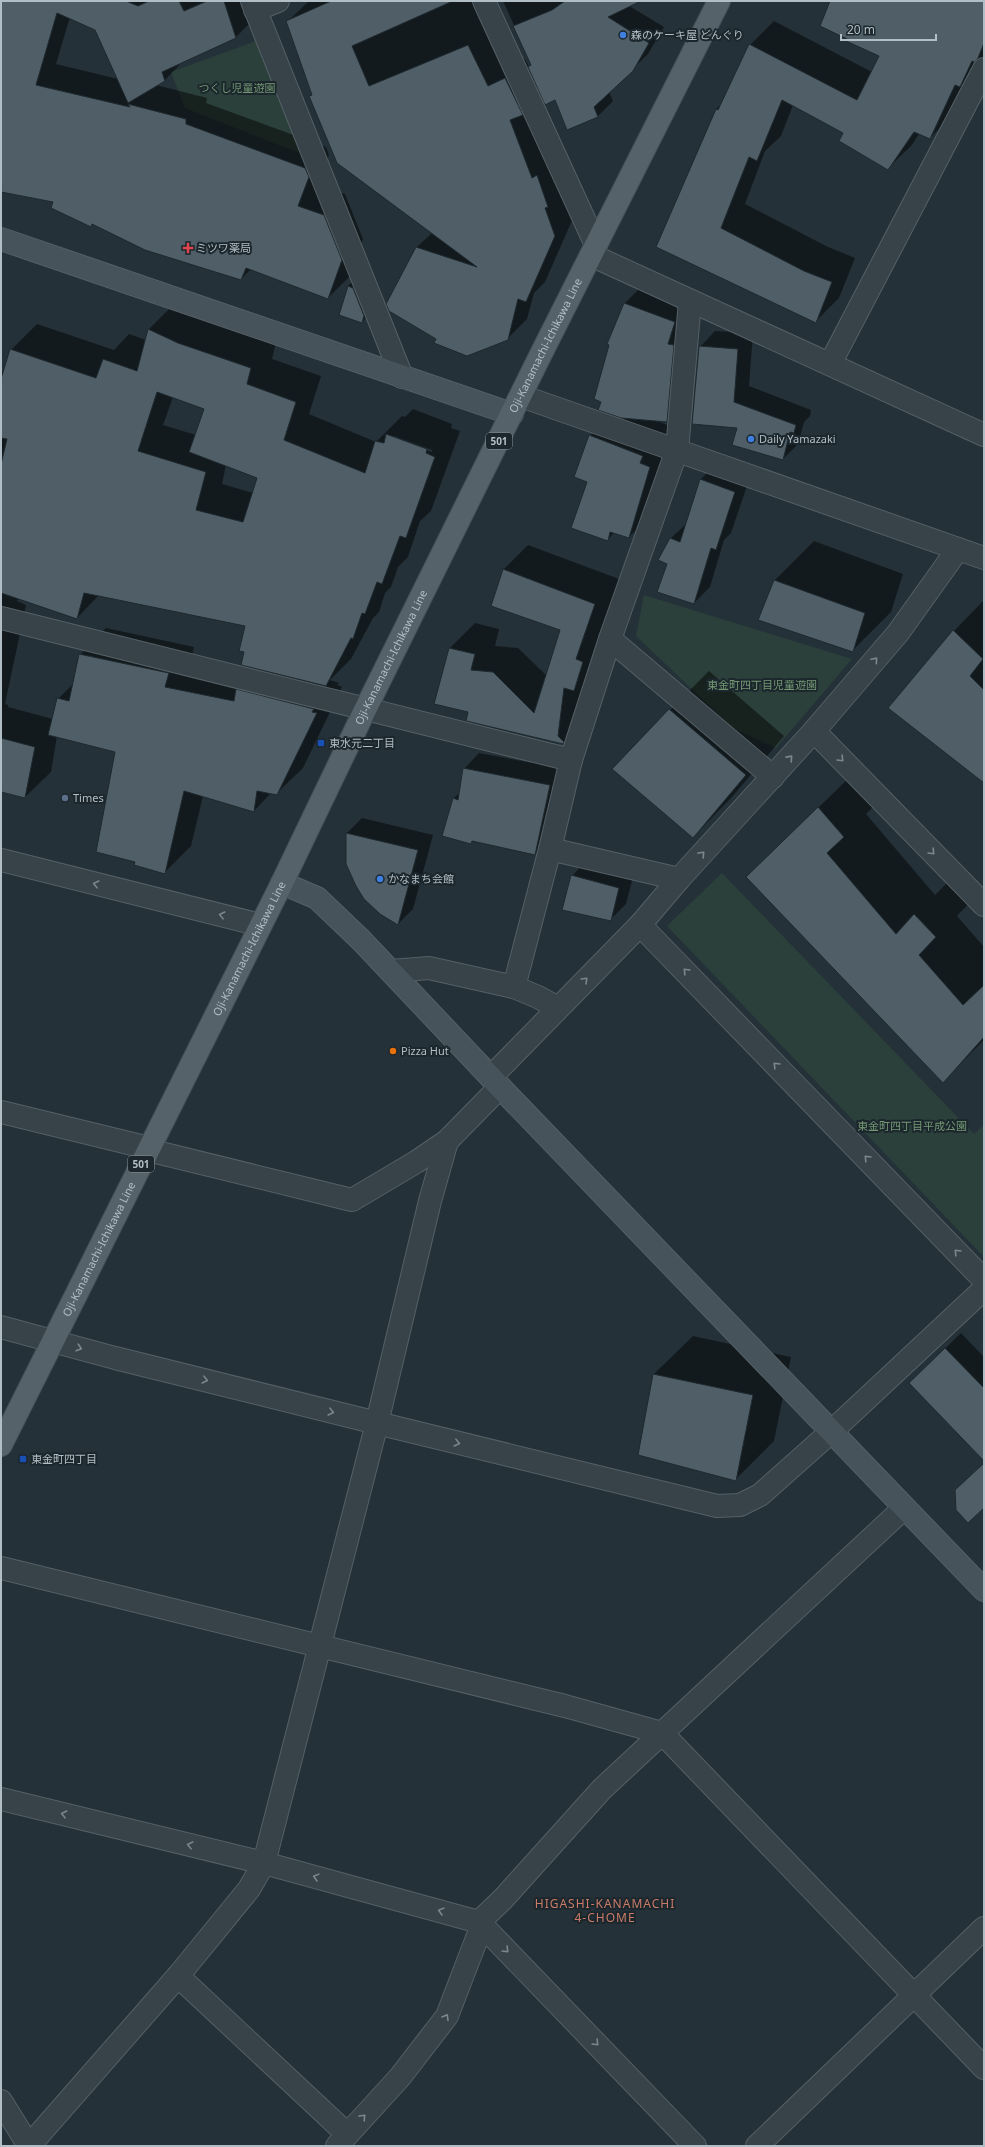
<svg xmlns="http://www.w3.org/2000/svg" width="985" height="2147" font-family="'Noto Sans','Noto Sans JP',sans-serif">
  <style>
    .green { fill: #2c403b }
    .shadow { fill: #0007; fill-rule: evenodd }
    .building { fill: #4f5e67; stroke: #1e292f; fill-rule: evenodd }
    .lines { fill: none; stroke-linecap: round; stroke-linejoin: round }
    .street-casing { stroke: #556066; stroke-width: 24 }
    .secondary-casing { stroke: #556066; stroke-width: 24 }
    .primary-casing { stroke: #434e55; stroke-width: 24 }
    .street { stroke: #374349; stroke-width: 22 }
    .secondary { stroke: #46535b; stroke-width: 22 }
    .primary { stroke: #556269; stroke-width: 22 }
    .oneway { stroke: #7b878d }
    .shop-dot { fill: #3f7fe0; stroke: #1c272d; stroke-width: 1.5 }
    .health-dot { fill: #e0444e; stroke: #1c272d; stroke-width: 1.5 }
    .transit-dot { fill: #1a4fb4; stroke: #1c272d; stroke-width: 1.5 }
    .service-dot { fill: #5c6f8a; stroke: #1c272d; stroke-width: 1.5 }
    .food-dot { fill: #e8710a; stroke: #1c272d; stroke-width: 1.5 }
    .labels { text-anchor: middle; stroke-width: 4; stroke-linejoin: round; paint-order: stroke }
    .shield { fill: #1c272d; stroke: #859197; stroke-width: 1 }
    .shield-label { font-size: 10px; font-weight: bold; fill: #b2bec5 }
    .poi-label { font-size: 11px; fill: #b2bec5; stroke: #1c272d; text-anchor: start }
    .park-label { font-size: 11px; fill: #739872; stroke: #1c272d }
    .street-label { font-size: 11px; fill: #b2bec5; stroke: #1c272d }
    .neighbourhood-label { font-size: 12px; letter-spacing: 1px; fill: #ca7b68; stroke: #1c272d }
  </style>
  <rect width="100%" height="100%" fill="#243138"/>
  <g class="green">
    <polygon points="259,40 307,156 185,108 171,72"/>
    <polygon points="644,595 852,659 776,748 733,728 636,636"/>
    <polygon points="722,873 974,1134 984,1125 984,1257 667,926"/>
  </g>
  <g class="shadow">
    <path d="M5,1H252L257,16L236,37L184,60L165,80L156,85L207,98L206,103L326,147L329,155L318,185L345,194L363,239L349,277L328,298L251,269L241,279L93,223L90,226L54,201L1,191V10ZM70,17L96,29L118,79L56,64Z"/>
    <polygon points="309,1 478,1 508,67 525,59 529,67 532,65 503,1 621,1 664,27 648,54 609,92 613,101 598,116 567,129 556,99 542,94 531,105 574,216 545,282 534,293 527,319 507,339 437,338 387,304 417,247 432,233 310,96 313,93 287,22"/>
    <polygon points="831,1 984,1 984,62 954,114 930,138 919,134 912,145 888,168 844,133 793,105 781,136 765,151 745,204 828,247 855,258 839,298 815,322 657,246 716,109 722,103 750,45 774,21 872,72 881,56 848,39"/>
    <polygon points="356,279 369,315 362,322 348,286"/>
    <polygon points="640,288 690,307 682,405 667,421 655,420 672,427 659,508 629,537 615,532 607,540 588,481 590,436 612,414 603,401 610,345 608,344 625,303"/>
    <path d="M174,304L276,342L272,359L321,376L309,414L376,442L402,416L405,417L413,409L452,424L451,428L460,431L431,511L420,521L408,557L398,567L391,587L385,593L379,612L373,618L351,659L330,680L339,683L337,685L342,687L303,768L276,794L271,793L254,811L203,796L191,846L165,872L117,751L57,736L51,772L25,797L1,791V371L4,372L11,350L37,324L114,350L129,334L146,340L148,330ZM173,397L206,408L196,435L163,425ZM394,436L432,450V452L394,438ZM226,465L258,478L253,493L222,484ZM99,595L246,626L245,652L259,668L253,674L191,661L194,647L106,628L80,655L74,683L58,699L53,719L8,707V705L5,704L26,605L17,601L19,598L77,618Z"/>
    <polygon points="715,331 753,333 749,386 811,410 810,416 804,422 798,444 783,459 738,427 700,347"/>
    <polygon points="716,464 750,477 731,533 724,540 710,587 694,603 668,564 671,538 687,523 701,479"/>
    <polygon points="814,541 903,574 891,612 852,651 775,580"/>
    <polygon points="528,545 619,579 600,635 588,718 563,743 469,711 436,703 450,648 475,623 499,629 495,646 518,648 547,676 561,629 503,570"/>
    <polygon points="984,600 984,781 954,631"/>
    <polygon points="709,671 784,736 731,798 693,837 670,710"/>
    <polygon points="479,753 565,769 551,839 535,854 474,840 471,843 453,799 460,792 464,769"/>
    <polygon points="857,770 882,798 866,814 935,895 954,876 974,898 957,916 984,947 984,1040 943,1081 747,877"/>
    <polygon points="362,818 433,835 413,909 398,924 347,864 347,833"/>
    <polygon points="587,860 634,873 626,904 611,919 572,876"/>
    <polygon points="961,1333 984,1357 984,1428 910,1383"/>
    <polygon points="693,1336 791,1357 774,1441 735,1480 654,1374"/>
  </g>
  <g class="building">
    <polygon points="1,1 126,1 138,6 149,1 179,1 184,11 207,1 224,1 236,38 162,72 165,81 128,103 95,30 57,13 36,85 130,107 128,104 186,119 186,124 305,168 309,177 298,206 324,215 342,260 328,299 246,268 241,280 145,250 92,224 91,227 51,208 53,202 1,192"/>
    <polygon points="331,1 453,1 352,46 369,86 468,45 488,86 505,78 523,115 510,120 532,178 537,175 548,207 545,208 555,236 526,302 518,299 508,340 467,356 434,343 436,339 389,311 386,304 416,247 477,267 337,163 309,96 312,95 286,21"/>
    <polygon points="565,1 641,1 608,17 649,43 633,71 594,107 598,117 567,130 555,100 545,105 528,67 531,65 513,26 552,10"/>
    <polygon points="830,1 984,1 984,43 978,58 974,62 972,61 960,87 955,85 930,139 914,132 888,170 839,141 843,133 782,100 757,161 749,157 721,228 804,271 832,282 816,323 656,247 716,109 718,110 749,44 857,100 879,56 846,41 847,39 820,26"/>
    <polygon points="348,286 353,288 364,316 362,323 339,315"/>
    <polygon points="624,303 675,322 668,344 674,345 667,422 621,418 598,410 601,402 594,399 609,345 607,344"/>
    <path d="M148,329L178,343L251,368L247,384L296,402L284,440L365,473L375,441L384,443L386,434L427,449L426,453L435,457L406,538L400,536L382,584L377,582L365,614L362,613L353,639L351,638L326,686L241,665L244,652L239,651L245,626L84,593L77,619L1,593V464L7,439L1,438V379L10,349L96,378L103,359L137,371ZM157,392L204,409L189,452L257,478L243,522L196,510L206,472L138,451Z"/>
    <polygon points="699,346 738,349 734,402 796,425 794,433 790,432 783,460 732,445 737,428 692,424"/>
    <polygon points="589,435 643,456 640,463 650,467 629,538 610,532 608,541 571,528 587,482 574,477"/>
    <polygon points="700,479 735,492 716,550 711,548 694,604 657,592 667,564 658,560 670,538 680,542"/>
    <polygon points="503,569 595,604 576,659 583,662 574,691 564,688 558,736 564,742 563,744 466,721 468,712 434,704 449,648 475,654 471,670 493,672 534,713 560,630 491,606"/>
    <polygon points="774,580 865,613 853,652 758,620"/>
    <polygon points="953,630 983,659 970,676 984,690 984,783 888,708"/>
    <polygon points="79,654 169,673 165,687 234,701 236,689 314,709 312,712 317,713 277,795 257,791 254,812 184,791 165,874 134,865 135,862 96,852 115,752 48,735 57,698 69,701"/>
    <polygon points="669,709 746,775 693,838 612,769"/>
    <polygon points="1,738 35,747 25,798 1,792"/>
    <polygon points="463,768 550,785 535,855 472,841 471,844 442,836 453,798 458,800"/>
    <polygon points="818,807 844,837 827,853 896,934 914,914 936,937 919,955 963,1005 984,985 984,1037 943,1083 746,877"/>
    <polygon points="346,833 418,850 398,925 380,914 364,899 356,886 346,864"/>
    <polygon points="571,875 619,888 611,921 562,910"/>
    <polygon points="945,1348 984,1388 984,1461 909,1383"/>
    <polygon points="653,1374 753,1395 736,1481 638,1455"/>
    <polygon points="984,1463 984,1508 968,1523 956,1510 955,1490"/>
  </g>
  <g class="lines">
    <g class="street-casing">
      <g id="street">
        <polyline points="252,1 402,377"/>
        <polyline points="484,1 596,245"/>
        <polyline points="255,10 278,1"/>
        <polyline points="591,255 984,435"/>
        <polyline points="830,364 984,69"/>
        <polyline points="521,396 984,558"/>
        <polyline points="1,618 571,760"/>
        <polyline points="610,639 773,777"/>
        <polyline points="814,731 984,905"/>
        <polyline points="550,849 679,879"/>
        <polyline points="1,860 260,925"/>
        <polyline points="640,925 984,1280"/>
        <polyline points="391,971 429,968 514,987 538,997 558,1008"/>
        <polyline points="514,987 550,849 571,760 610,639 677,450 690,301"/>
        <polyline points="491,1077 640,925 679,879 814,731 898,633 958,549"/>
        <polyline points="1,1112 149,1148"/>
        <polyline points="148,1150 352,1200 416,1162 447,1141 500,1087"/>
        <polyline points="1,1327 115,1358 377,1423 717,1506 740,1505 760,1495 832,1431 984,1289"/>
        <polyline points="1,1568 565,1706 662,1733 984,2068"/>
        <polyline points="1,1799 264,1863 479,1922 695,2146"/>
        <polyline points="479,1922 503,1899 602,1789 904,1508"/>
        <polyline points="178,1976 347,2134"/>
        <polyline points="1,2101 29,2146"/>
        <polyline points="29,2146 178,1976 249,1889 264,1863 377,1423 430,1201 447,1141"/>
        <polyline points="337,2146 400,2077 447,2016 482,1925"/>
        <polyline points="757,2146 984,1928"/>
      </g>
    </g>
    <g class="secondary-casing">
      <g id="secondary">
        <polyline points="1,239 512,414"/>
        <polyline points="282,883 317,898 361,940 500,1087 984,1590"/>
      </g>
    </g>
    <g class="primary-casing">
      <g id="primary">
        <path id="s1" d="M1,1445L282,883L365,710L540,356L719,1"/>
      </g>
    </g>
    <use href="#street" class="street"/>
    <use href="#secondary" class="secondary"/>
    <use href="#primary" class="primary"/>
  </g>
  <defs><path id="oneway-chevron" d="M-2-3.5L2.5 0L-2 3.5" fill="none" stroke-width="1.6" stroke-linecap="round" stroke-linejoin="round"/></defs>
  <g class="oneway">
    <use href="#oneway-chevron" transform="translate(875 660) rotate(-49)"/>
    <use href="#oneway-chevron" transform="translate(790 758) rotate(-48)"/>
    <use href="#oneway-chevron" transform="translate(841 759) rotate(46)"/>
    <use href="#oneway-chevron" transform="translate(932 852) rotate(46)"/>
    <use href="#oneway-chevron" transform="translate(702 854) rotate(-47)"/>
    <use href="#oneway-chevron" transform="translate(96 884) rotate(-166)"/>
    <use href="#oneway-chevron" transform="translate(222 915) rotate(-166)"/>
    <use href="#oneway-chevron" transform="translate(686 971) rotate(-134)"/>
    <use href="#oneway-chevron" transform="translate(585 980) rotate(-45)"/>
    <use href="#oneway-chevron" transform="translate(776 1065) rotate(-134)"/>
    <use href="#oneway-chevron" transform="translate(867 1158) rotate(-134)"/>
    <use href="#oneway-chevron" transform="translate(957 1252) rotate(-134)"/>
    <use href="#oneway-chevron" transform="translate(79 1348) rotate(18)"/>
    <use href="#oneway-chevron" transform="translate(205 1380) rotate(14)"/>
    <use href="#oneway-chevron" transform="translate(331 1412) rotate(14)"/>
    <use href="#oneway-chevron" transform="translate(457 1443) rotate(14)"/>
    <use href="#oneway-chevron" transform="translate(64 1814) rotate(-166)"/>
    <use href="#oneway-chevron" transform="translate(190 1845) rotate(-166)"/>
    <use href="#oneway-chevron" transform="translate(316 1877) rotate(-165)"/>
    <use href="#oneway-chevron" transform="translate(441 1911) rotate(-165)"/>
    <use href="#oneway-chevron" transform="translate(506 1950) rotate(46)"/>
    <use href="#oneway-chevron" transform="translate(446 2017) rotate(-59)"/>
    <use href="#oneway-chevron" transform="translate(596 2043) rotate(46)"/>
    <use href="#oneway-chevron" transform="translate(363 2117) rotate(-47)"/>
  </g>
  <g class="shop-dot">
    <circle cx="623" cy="35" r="4"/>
    <circle cx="751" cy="439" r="4"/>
    <circle cx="380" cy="879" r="4"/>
  </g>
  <path class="health-dot" d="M186 242h4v4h4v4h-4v4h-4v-4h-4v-4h4z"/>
  <g class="transit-dot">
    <rect x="317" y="739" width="8" height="8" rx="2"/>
    <rect x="19" y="1455" width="8" height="8" rx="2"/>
  </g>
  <circle class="service-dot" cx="65" cy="798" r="4"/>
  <circle class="food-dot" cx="393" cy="1051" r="4"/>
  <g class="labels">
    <g class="shield">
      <rect x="486" y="433" width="26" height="16" rx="3"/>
      <rect x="128" y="1156" width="26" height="16" rx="3"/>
    </g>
    <g class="shield-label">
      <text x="499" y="445">501</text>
      <text x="141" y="1168">501</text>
    </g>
    <g class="poi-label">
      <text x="631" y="39">森のケーキ屋 どんぐり</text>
      <text x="196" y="252">ミツワ薬局</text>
      <text x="759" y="443">Daily Yamazaki</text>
      <text x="329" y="747">東水元二丁目</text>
      <text x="73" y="802">Times</text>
      <text x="388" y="883">かなまち会館</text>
      <text x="401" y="1055">Pizza Hut</text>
      <text x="31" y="1463">東金町四丁目</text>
    </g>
    <g class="park-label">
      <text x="237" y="92">つくし児童遊園</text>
      <text x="762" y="689">東金町四丁目児童遊園</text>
      <text x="912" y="1130">東金町四丁目平成公園</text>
    </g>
    <g class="street-label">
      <text dy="4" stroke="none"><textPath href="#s1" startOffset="1227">Oji-Kanamachi-Ichikawa Line</textPath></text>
      <text dy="4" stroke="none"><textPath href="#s1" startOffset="879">Oji-Kanamachi-Ichikawa Line</textPath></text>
      <text dy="4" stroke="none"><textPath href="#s1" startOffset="555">Oji-Kanamachi-Ichikawa Line</textPath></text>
      <text dy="4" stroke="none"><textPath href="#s1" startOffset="219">Oji-Kanamachi-Ichikawa Line</textPath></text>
    </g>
    <g class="neighbourhood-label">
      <text x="605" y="1908">HIGASHI-KANAMACHI<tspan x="605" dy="14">4-CHOME</tspan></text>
    </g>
  </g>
  <rect width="985" height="2147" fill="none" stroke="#b2bec5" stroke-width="4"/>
  <path d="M841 34v6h95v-6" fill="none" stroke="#b2bec5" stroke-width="2"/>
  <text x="847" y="34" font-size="12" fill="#b2bec5" stroke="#1c272d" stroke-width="3" paint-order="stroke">20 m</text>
</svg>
